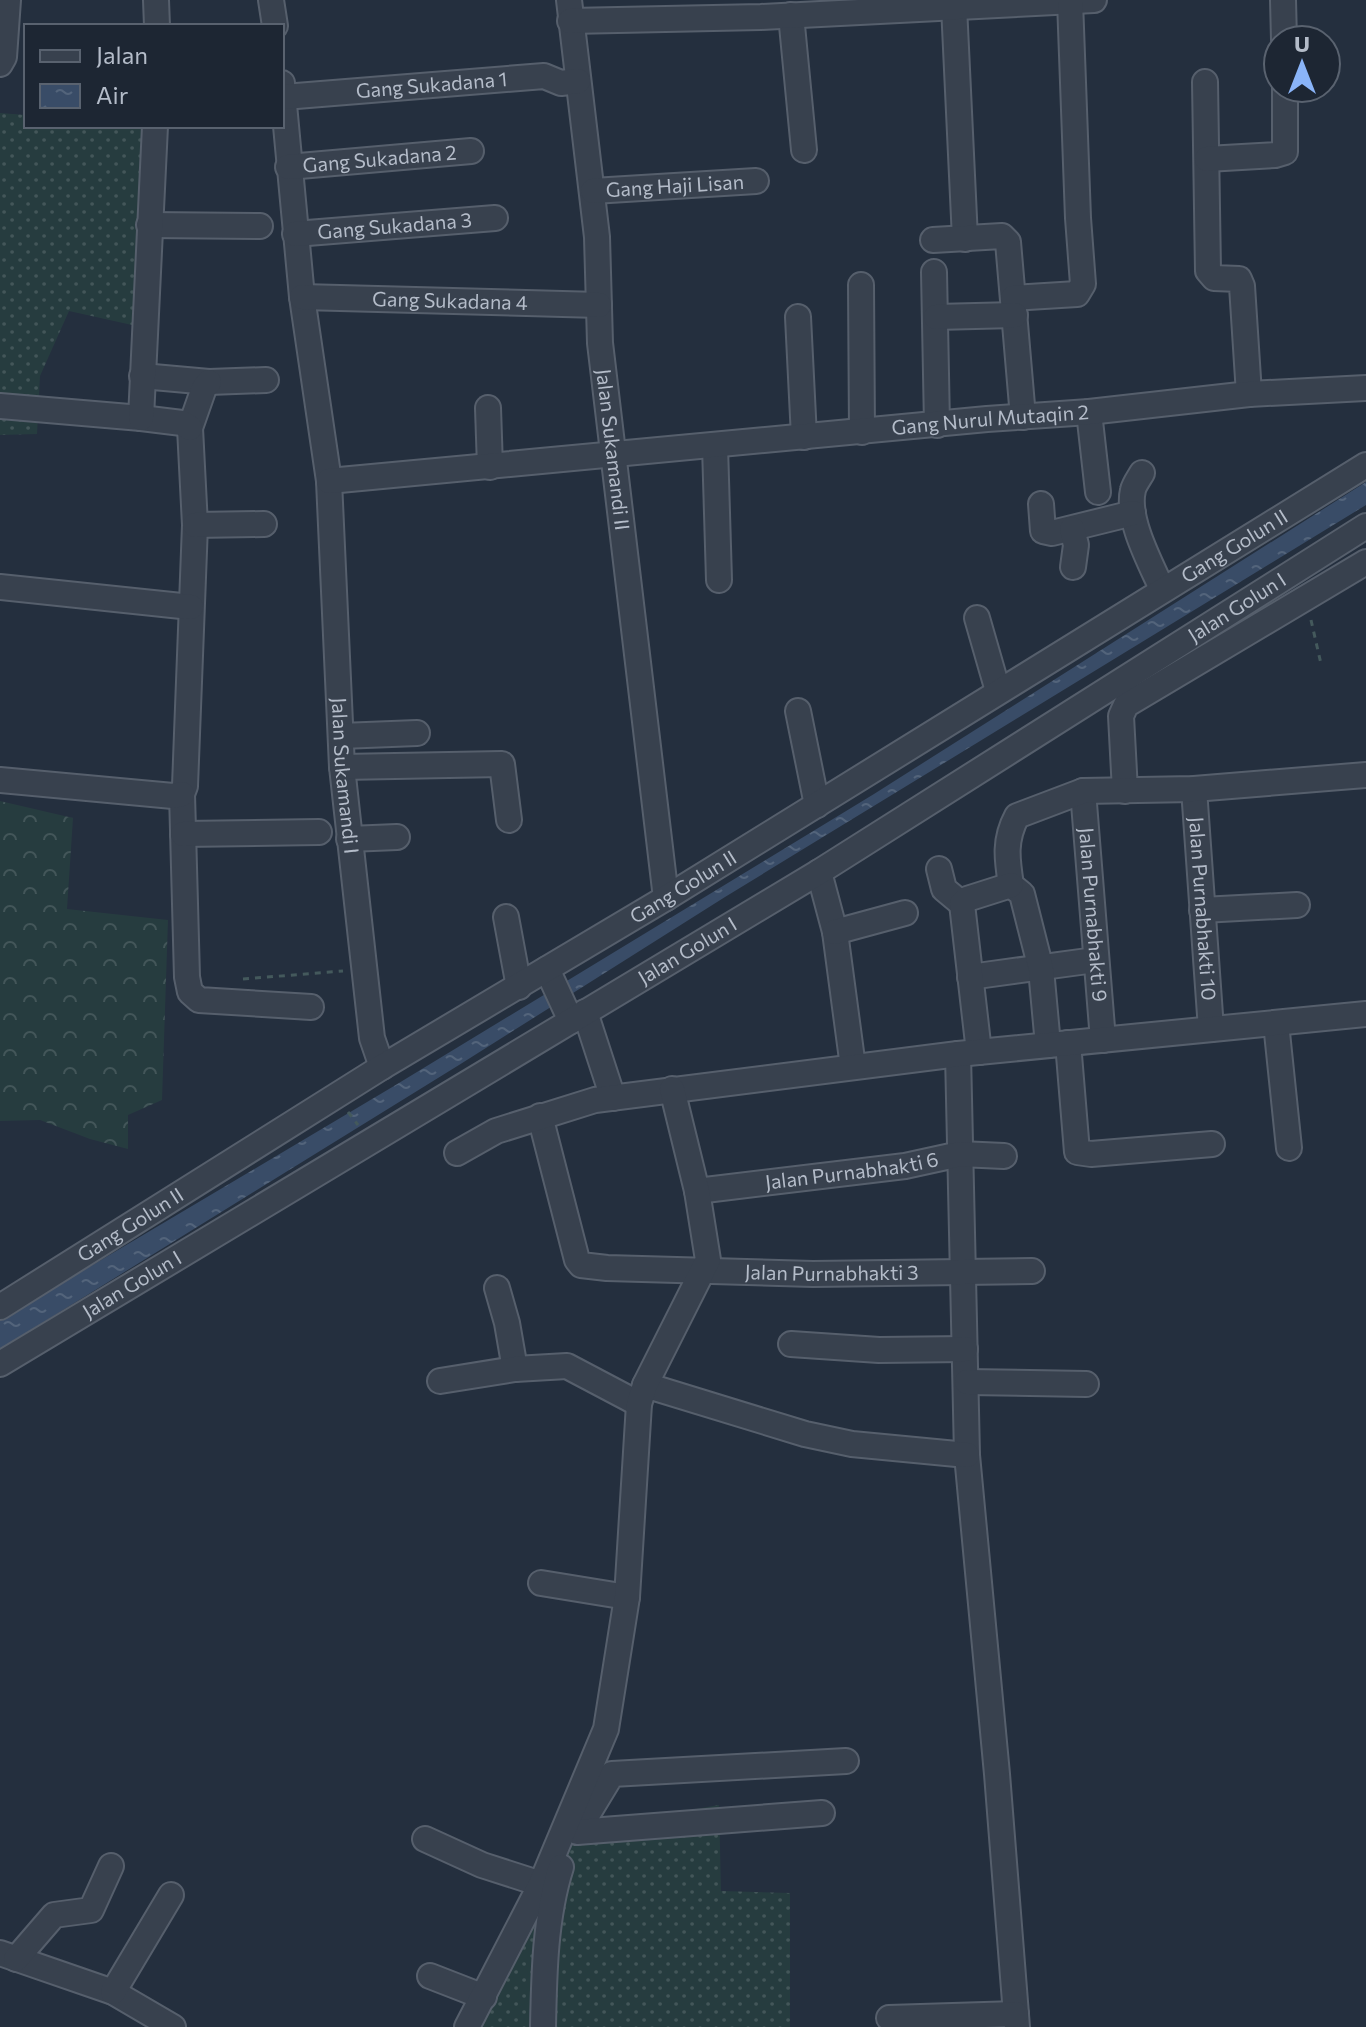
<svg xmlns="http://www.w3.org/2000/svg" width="1366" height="2027" font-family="Commissioner,sans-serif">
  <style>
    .grass { fill: url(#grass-dots) }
    .forest { fill: url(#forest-crowns) }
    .water { fill: url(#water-ripples) }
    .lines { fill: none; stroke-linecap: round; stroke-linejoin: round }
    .minor-casing { stroke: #565f6c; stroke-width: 28 }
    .path { stroke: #44595c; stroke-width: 3; stroke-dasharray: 6 6; stroke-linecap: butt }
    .minor { stroke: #38414e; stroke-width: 24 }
    .labels { text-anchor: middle; stroke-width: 6; stroke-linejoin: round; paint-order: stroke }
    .street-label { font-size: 20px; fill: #b4bcc9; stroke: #1d2633 }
  </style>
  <defs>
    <pattern id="grass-dots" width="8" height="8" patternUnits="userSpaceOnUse" patternTransform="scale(2)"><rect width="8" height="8" fill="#263c3f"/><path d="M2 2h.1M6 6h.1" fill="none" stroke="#435659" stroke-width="1.8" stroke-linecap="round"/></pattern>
    <pattern id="forest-crowns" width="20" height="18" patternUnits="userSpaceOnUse" patternTransform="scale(2)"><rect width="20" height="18" fill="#263c3f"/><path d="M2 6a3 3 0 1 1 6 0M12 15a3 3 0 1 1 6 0" fill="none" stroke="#435659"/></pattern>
    <pattern id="water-ripples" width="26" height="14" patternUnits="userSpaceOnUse" patternTransform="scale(2)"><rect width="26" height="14" fill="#394c67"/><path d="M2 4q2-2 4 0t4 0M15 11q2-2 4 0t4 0" fill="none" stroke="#53647b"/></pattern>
  </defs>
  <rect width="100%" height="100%" fill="#242f3e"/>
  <g class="grass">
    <polygon points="0,113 26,115 26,126 144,126 141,327 69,311 40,376 37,434 0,435"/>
    <polygon points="719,1805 721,1891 790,1893 790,2027 472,2027 563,1832"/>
  </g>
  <polygon class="forest" points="0,801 73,818 67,909 168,920 162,1100 128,1115 128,1149 90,1139 40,1120 0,1121"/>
  <polygon class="water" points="1366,482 1366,505 725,897 459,1065 0,1349 0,1320 394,1086 874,794"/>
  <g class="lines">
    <g class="minor-casing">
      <g id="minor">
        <polyline points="156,0 157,26"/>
        <polyline points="271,0 275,26"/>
        <path id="s1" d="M569,0L597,237L600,343L666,898"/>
        <polyline points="1283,0 1284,40"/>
        <polyline points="954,6 965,239"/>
        <polyline points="791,15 804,150"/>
        <polyline points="570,21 761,17 1094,0"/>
        <polyline points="0,64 4,57 8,0"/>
        <polyline points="1205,82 1208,271 1214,278 1239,279 1242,286 1249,394"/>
        <path id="s2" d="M282,83L302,297L329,481L342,767L372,1038L382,1067"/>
        <path id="s3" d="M284,97L544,76L561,83L578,81"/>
        <polyline points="1207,159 1275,155 1285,152 1285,88"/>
        <path id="s4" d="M288,167L471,151"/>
        <path id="s5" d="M593,191L756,181"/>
        <polyline points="149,225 260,226"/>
        <path id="s6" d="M295,234L495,218"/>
        <polyline points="933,240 1002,236 1008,242 1023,417"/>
        <polyline points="934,272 937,425"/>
        <polyline points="861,285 862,432"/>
        <path id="s7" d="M302,297L599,305"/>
        <polyline points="1013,298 1077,294 1083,284 1078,218 1070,1"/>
        <polyline points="798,317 804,437"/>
        <polyline points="936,317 1015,315"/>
        <polyline points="142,376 209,382 266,380"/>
        <polyline points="209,382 204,388 190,428 195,525 185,786 182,794 187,977 190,992 199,1000 311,1007"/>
        <polyline points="0,406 141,418 182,423 190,428"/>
        <polyline points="488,408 490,467"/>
        <polyline points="1089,412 1098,492"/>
        <polyline points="141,418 155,126"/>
        <polyline points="715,446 719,580"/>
        <path d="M1142,473C1139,478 1134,485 1133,490C1126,519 1151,564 1162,589"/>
        <path id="s8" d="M329,481L987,419L1089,412L1249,394L1366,388"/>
        <polyline points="1041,504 1043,531 1052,533 1133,513"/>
        <polyline points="195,525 264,524"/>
        <polyline points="1072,529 1076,545 1073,567"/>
        <polyline points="0,587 191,607"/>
        <polyline points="977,618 998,691"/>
        <polyline points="798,711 817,805"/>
        <polyline points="341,736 417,733"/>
        <polyline points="342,767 502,764 509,820"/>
        <polyline points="0,780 173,796 182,794"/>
        <path id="s9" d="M1194,789L1211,1029"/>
        <path id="s10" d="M1083,791L1103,1040"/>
        <polyline points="1125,791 1121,716 1126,705 1366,562"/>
        <polyline points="183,834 319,832"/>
        <polyline points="349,839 397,837"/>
        <polyline points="939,869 944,889 962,904"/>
        <polyline points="819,872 835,932 853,1067"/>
        <polyline points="1202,910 1297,905"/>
        <polyline points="506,917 519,987"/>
        <polyline points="835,932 905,913"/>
        <polyline points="547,969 571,1021"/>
        <polyline points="970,977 1095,960"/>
        <polyline points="585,1012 613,1098"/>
        <polyline points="1276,1023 1289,1148"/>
        <polyline points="1068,1043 1077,1152 1091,1154 1212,1144"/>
        <path d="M1048,1045L1041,969L1022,894L1011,885C1007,859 1004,840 1017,816L1083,791L1194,789L1366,775"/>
        <polyline points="979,1052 962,904 967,899 1011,885"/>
        <polyline points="958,1054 967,1455 997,1774 1017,2027"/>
        <path id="s11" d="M540,1116L577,1260L581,1265L607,1268L813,1274L1032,1271"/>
        <polyline points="457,1153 496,1131 595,1100 958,1054 1366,1014"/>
        <path id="s12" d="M697,1191L905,1166L960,1154L1004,1156"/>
        <polyline points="497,1288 507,1323 515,1369"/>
        <path id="s13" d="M0,1307L382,1067L666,898L1366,465"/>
        <polyline points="791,1344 879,1350 965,1349"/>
        <path id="s14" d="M0,1364L819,872L1366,526"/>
        <polyline points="440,1381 515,1369 567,1366 639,1404"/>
        <polyline points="967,1382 1086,1384"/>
        <polyline points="645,1385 805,1434 852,1444 967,1455"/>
        <polyline points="541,1583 627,1597"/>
        <polyline points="578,1830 612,1774 846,1761"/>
        <polyline points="577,1832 822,1813"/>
        <polyline points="425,1839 482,1865 541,1884"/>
        <polyline points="0,1953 113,1992 173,2027"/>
        <polyline points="16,1959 54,1915 91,1910 111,1866"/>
        <polyline points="430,1976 484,1997"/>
        <polyline points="113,1992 171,1895"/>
        <polyline points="889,2018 1016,2014"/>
        <polyline points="467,2027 541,1884 606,1729 627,1597 639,1404 645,1385 708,1260 697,1191 672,1089"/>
        <path d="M543,2027C544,1975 545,1917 561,1867"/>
      </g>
    </g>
    <g class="path">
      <polyline points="1311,620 1321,664"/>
      <polyline points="243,979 343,971"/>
      <polyline points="348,1112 358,1125"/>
    </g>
    <use href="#minor" class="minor"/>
  </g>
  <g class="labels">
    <g class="street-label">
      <text dy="7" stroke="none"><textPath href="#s3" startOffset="148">Gang Sukadana 1</textPath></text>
      <text dy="7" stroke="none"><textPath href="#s4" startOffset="92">Gang Sukadana 2</textPath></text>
      <text dy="7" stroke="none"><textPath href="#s5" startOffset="82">Gang Haji Lisan</textPath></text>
      <text dy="7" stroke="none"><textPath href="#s6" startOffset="100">Gang Sukadana 3</textPath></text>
      <text dy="7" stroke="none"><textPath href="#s7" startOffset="148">Gang Sukadana 4</textPath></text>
      <text dy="7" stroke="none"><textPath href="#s8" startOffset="664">Gang Nurul Mutaqin 2</textPath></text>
      <text dy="7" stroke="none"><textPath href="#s1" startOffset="452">Jalan Sukamandi II</textPath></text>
      <text dy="7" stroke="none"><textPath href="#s13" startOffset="1450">Gang Golun II</textPath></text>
      <text dy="7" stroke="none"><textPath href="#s14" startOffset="1450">Jalan Golun I</textPath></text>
      <text dy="7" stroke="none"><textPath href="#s2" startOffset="696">Jalan Sukamandi I</textPath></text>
      <text dy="7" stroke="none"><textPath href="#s13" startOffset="802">Gang Golun II</textPath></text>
      <text dy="7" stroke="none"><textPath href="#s9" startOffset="120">Jalan Purnabhakti 10</textPath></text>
      <text dy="7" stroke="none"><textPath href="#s10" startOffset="124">Jalan Purnabhakti 9</textPath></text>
      <text dy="7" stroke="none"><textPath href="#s14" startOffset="802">Jalan Golun I</textPath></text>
      <text dy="7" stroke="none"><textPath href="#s12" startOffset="156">Jalan Purnabhakti 6</textPath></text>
      <text dy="7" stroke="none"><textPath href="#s13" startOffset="154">Gang Golun II</textPath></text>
      <text dy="7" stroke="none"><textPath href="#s11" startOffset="406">Jalan Purnabhakti 3</textPath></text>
      <text dy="7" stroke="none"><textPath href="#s14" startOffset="154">Jalan Golun I</textPath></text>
    </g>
  </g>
  <rect x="24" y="24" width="260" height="104" fill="#1d2633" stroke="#59626f" stroke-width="2"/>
  <rect x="40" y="50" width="40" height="12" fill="#38414e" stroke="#59626f" stroke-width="2"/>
  <text x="96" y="64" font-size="24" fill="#b4bcc9">Jalan</text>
  <rect x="40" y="84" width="40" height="24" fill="url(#water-ripples)" stroke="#59626f" stroke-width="2"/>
  <text x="96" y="104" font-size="24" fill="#b4bcc9">Air</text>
  <g transform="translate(1302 64)"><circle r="38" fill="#1d2633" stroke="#59626f" stroke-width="2"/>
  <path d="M0-6L14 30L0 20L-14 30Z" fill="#8ab4f8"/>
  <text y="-12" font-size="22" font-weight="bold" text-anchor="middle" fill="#b4bcc9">U</text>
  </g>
</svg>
